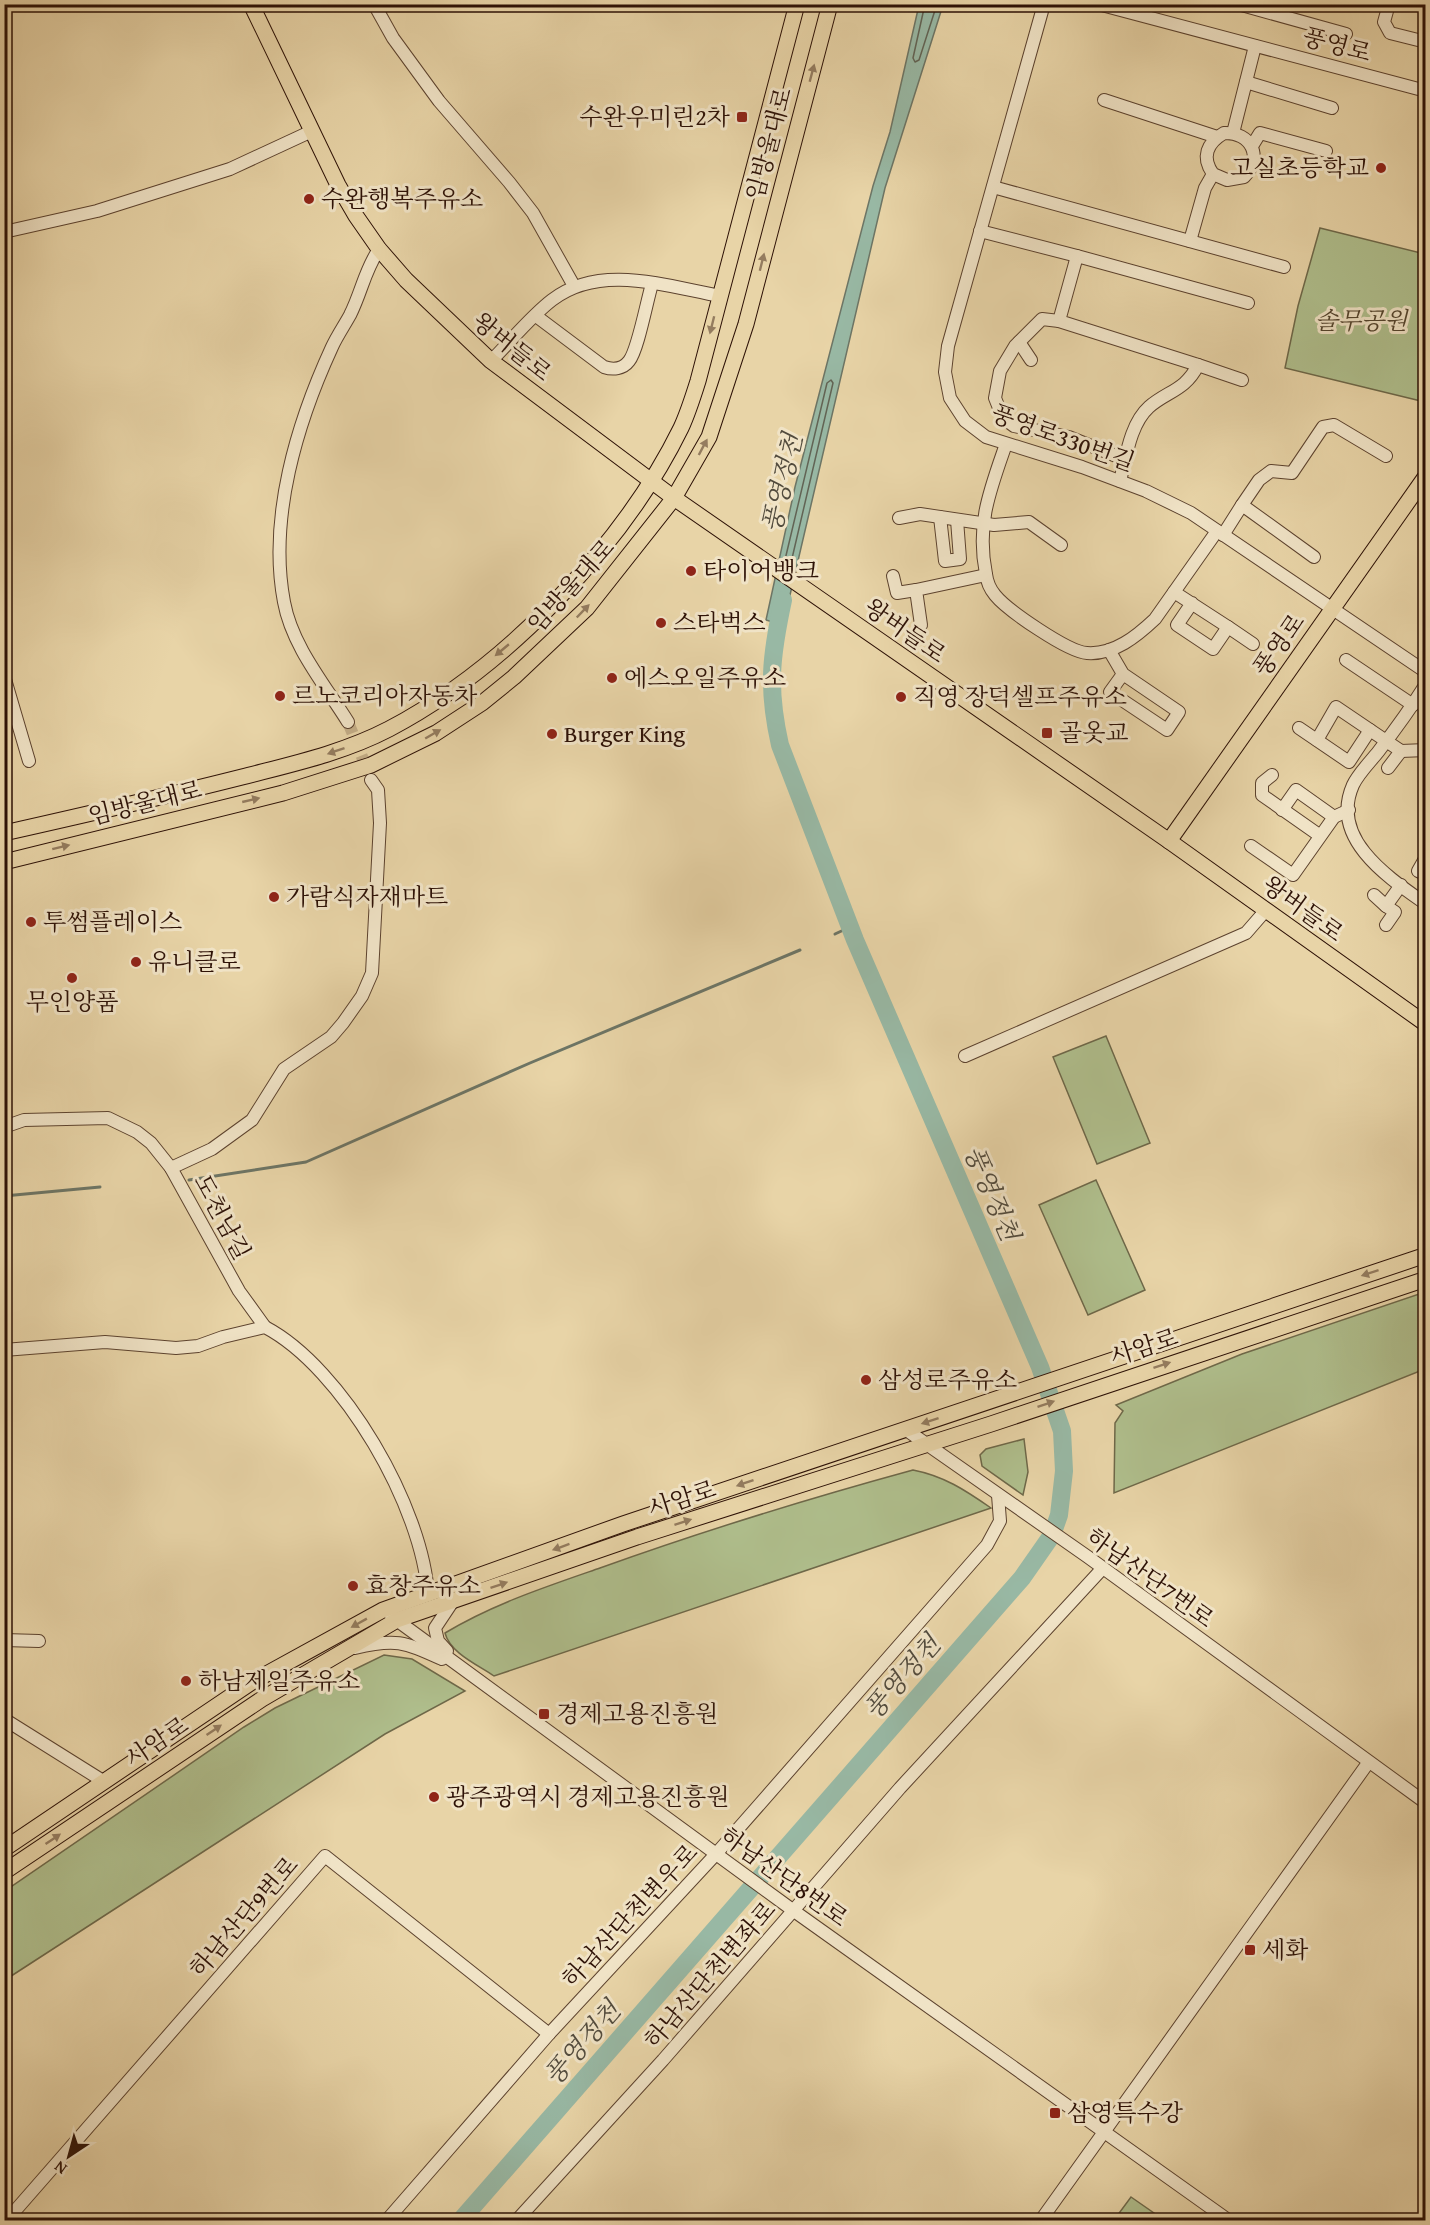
<svg xmlns="http://www.w3.org/2000/svg" width="1430" height="2225" font-family="'Gentium Book Plus','Noto Serif KR',serif">
  <style>
    .green { fill: #afbe8c; stroke: #6e6849; stroke-width: 1.5 }
    .water { fill: #98b8a4; stroke: #6d7565; stroke-width: 1.5 }
    .lines { fill: none; stroke-linecap: round; stroke-linejoin: round }
    .shore { stroke: #626455; stroke-width: 1.5 }
    .stream { stroke: #6d7565; stroke-width: 3 }
    .river { stroke: #98b8a4; stroke-width: 18 }
    .minor-tunnel { stroke: #c3ad87; stroke-width: 12; stroke-dasharray: 12 6; stroke-linecap: butt }
    .minor-casing { stroke: #5c422e; stroke-width: 14 }
    .major-casing { stroke: #2d1106; stroke-width: 17 }
    .minor { stroke: #f0e3c6; stroke-width: 12 }
    .major { stroke: #e8d4a7; stroke-width: 15 }
    .oneway { fill: #947c5f }
    .poi-dot { fill: #8f2418; stroke: #f0e3c6; stroke-width: 2 }
    .labels { text-anchor: middle; stroke-width: 6; stroke-linejoin: round; paint-order: stroke }
    .street-label { font-size: 24px; fill: #2d1106; stroke: #f0e3c6 }
    .poi-label { font-size: 24px; fill: #2d1106; stroke: #f0e3c6; text-anchor: start }
    .park-label { font-size: 24px; font-style: italic; fill: #54452e; stroke: #f0e3c6 }
    .water-label { font-size: 26px; font-style: italic; fill: #524b3d; stroke: #f0e3c6 }
  </style>
  <rect width="100%" height="100%" fill="#e8d4a7"/>
  <filter id="stains"><feTurbulence type="fractalNoise" baseFrequency=".00333" numOctaves="4"/><feColorMatrix values="0 0 0 0 .2 0 0 0 0 .09 0 0 0 0 .02 0 0 0 .5 -.17"/></filter>
  <radialGradient id="worn" r=".72"><stop offset=".6" stop-color="#630" stop-opacity="0"/><stop offset="1" stop-color="#630" stop-opacity=".3"/></radialGradient>
  <g class="green">
    <polygon points="1320,228 1425,254 1425,402 1285,368 1298,306"/>
    <polygon points="1106,1036 1150,1143 1097,1164 1053,1057"/>
    <polygon points="1096,1180 1145,1290 1088,1315 1039,1205"/>
    <polygon points="1425,1292 1425,1369 1114,1493 1115,1423 1123,1411 1116,1405 1242,1354"/>
    <polygon points="1024,1439 1028,1472 1023,1495 982,1466 980,1455 986,1449"/>
    <path d="M913,1470C944,1476 965,1490 991,1508L494,1676C478,1665 450,1653 445,1633C493,1604 548,1586 600,1568C703,1531 807,1499 913,1470Z"/>
    <polygon points="384,1655 412,1659 465,1691 385,1734 5,1980 5,1891 244,1727 275,1708"/>
    <polygon points="1131,2197 1164,2220 1114,2220"/>
  </g>
  <polygon class="water" points="919,5 943,5 885,188 783,625 766,620 795,487 873,186 890,132"/>
  <g class="lines">
    <g class="shore">
      <polyline points="925,4 913,58 915,62 919,60 937,4"/>
      <polyline points="784,564 827,383 831,380 833,383 790,567"/>
    </g>
    <g class="stream">
      <polyline points="835,934 850,927"/>
      <polyline points="189,1180 306,1162 530,1063 800,950"/>
      <polyline points="4,1196 100,1187"/>
    </g>
    <path class="river" d="M461,2220L1022,1578L1052,1535L1059,1515L1064,1471L1062,1431L1040,1367L855,940L780,745C767,688 771,656 783,600"/>
    <polyline class="minor-tunnel" points="348,722 369,774"/>
    <g class="minor-casing">
      <g id="minor">
        <polyline points="374,4 393,38 439,101 509,182 533,213 574,286"/>
        <polyline points="1044,4 948,346 945,372 950,398 965,421 986,437 1082,467 1146,491 1191,513 1426,672"/>
        <polyline points="1098,4 1426,91"/>
        <polyline points="1238,4 1346,34"/>
        <polyline points="1389,4 1384,22 1390,33 1426,42"/>
        <polyline points="1246,82 1332,108"/>
        <polyline points="1104,100 1217,137"/>
        <polyline points="1233,133 1255,46"/>
        <polyline points="1252,146 1260,133 1326,151"/>
        <polyline points="993,187 1284,267"/>
        <polyline points="980,231 1077,256"/>
        <polyline points="4,232 97,211 230,169 312,131"/>
        <path d="M1190,241L1205,188L1213,174C1201,157 1207,143 1224,133C1251,132 1264,157 1244,177L1227,180L1213,174"/>
        <path d="M536,316L604,367C613,370 623,369 629,361C638,350 647,300 652,284"/>
        <polyline points="1059,321 1042,319 1015,346 1000,371 995,398 1003,418 1014,426 1069,437 1126,460"/>
        <polyline points="1019,342 1031,360"/>
        <path d="M491,361C511,341 530,317 552,300C600,263 665,286 720,296"/>
        <polyline points="1198,365 1059,321 1077,256 1248,303"/>
        <path d="M1006,444C990,490 976,524 986,574C987,582 990,589 995,595C1007,610 1068,652 1087,653C1114,655 1137,636 1155,619L1217,531"/>
        <path d="M1120,481C1126,458 1130,424 1149,407C1167,391 1185,391 1198,365L1242,380"/>
        <polyline points="1242,505 1259,480 1271,471 1292,473 1323,427 1334,425 1386,456"/>
        <polyline points="940,517 945,561 960,559 957,520"/>
        <polyline points="899,518 920,514 994,525 1029,522 1061,545"/>
        <polyline points="1223,535 1242,505 1314,557"/>
        <polyline points="893,576 897,593 916,590"/>
        <polyline points="1174,592 1228,627 1213,649 1177,625 1192,603"/>
        <polyline points="921,625 916,590 986,575"/>
        <polyline points="1228,627 1253,644"/>
        <polyline points="1109,650 1123,674 1179,712 1167,730 1110,692 1123,674"/>
        <polyline points="1346,660 1413,705"/>
        <polyline points="4,676 29,761"/>
        <path d="M1426,684C1411,708 1395,730 1378,752C1370,762 1358,774 1353,785C1329,839 1389,878 1426,904"/>
        <path d="M348,722C325,685 292,646 284,602C268,518 297,423 332,347C337,336 344,326 350,315C362,291 364,272 379,249"/>
        <polyline points="1299,728 1349,762 1370,730"/>
        <polyline points="1317,740 1336,707 1401,751 1426,750"/>
        <polyline points="1388,768 1401,751"/>
        <polyline points="1272,775 1262,783 1262,795 1319,835"/>
        <polyline points="1282,810 1296,790 1334,817"/>
        <polyline points="1251,846 1293,875 1334,817 1349,810"/>
        <polyline points="1426,857 1418,871 1426,875"/>
        <polyline points="1374,895 1386,906"/>
        <polyline points="1386,925 1395,912 1386,906 1401,885"/>
        <polyline points="965,1056 1246,933 1266,910"/>
        <polyline points="4,1127 24,1120 108,1118 137,1132 151,1143 171,1168 239,1291 265,1327"/>
        <polyline points="171,1168 212,1149 252,1120 284,1069 331,1037 343,1023 362,996 372,973 380,823 378,790 371,780"/>
        <path d="M4,1350L105,1342L176,1348L198,1346L223,1337L265,1327C343,1368 423,1508 428,1595"/>
        <polyline points="905,1429 1088,1557 1426,1803"/>
        <polyline points="391,1616 794,1911 1228,2220"/>
        <polyline points="4,1640 39,1641"/>
        <path d="M355,1648C396,1638 404,1642 442,1659"/>
        <polyline points="447,1651 438,1641 435,1628 453,1601"/>
        <polyline points="4,1719 103,1781"/>
        <polyline points="7,2220 325,1856 549,2034"/>
        <polyline points="387,2220 549,2034 716,1854 987,1545 1000,1521 998,1495"/>
        <polyline points="517,2220 663,2060 900,1788 1102,1569"/>
        <polyline points="1041,2220 1368,1763"/>
      </g>
    </g>
    <g class="major-casing">
      <g id="major">
        <polyline points="251,4 338,185 356,216 379,249 406,280 491,361 674,498 1169,841 1426,1024"/>
        <path d="M4,833C84,815 163,797 242,777C292,764 343,753 389,729C505,668 623,546 681,428C688,413 693,397 698,381L797,4"/>
        <polyline points="1169,841 1426,476"/>
        <polyline points="4,862 283,793 371,765 436,733 482,703 514,677 587,608 674,498 709,437 746,324 830,4"/>
        <polyline points="4,1849 252,1682 383,1610 623,1524 1426,1255"/>
        <polyline points="4,1872 262,1699 397,1620 637,1537 991,1424 1426,1279"/>
      </g>
    </g>
    <use href="#minor" class="minor"/>
    <use href="#major" class="major"/>
  </g>
  <defs><path id="oneway-solid" d="M-6-.8H1V-3.2L6.5 0L1 3.2V.8H-6Z" transform="scale(1.5)"/></defs>
  <g class="oneway">
    <use href="#oneway-solid" transform="translate(812 73) rotate(-75)"/>
    <use href="#oneway-solid" transform="translate(762 262) rotate(-76)"/>
    <use href="#oneway-solid" transform="translate(712 325) rotate(104)"/>
    <use href="#oneway-solid" transform="translate(703 447) rotate(-62)"/>
    <use href="#oneway-solid" transform="translate(583 611) rotate(-46)"/>
    <use href="#oneway-solid" transform="translate(502 650) rotate(140)"/>
    <use href="#oneway-solid" transform="translate(433 734) rotate(-30)"/>
    <use href="#oneway-solid" transform="translate(336 751) rotate(161)"/>
    <use href="#oneway-solid" transform="translate(251 800) rotate(-13)"/>
    <use href="#oneway-solid" transform="translate(61 847) rotate(-14)"/>
    <use href="#oneway-solid" transform="translate(1370 1273) rotate(162)"/>
    <use href="#oneway-solid" transform="translate(1162 1365) rotate(-18)"/>
    <use href="#oneway-solid" transform="translate(1046 1404) rotate(-19)"/>
    <use href="#oneway-solid" transform="translate(930 1421) rotate(162)"/>
    <use href="#oneway-solid" transform="translate(745 1483) rotate(161)"/>
    <use href="#oneway-solid" transform="translate(683 1522) rotate(-18)"/>
    <use href="#oneway-solid" transform="translate(561 1547) rotate(160)"/>
    <use href="#oneway-solid" transform="translate(499 1585) rotate(-19)"/>
    <use href="#oneway-solid" transform="translate(359 1623) rotate(151)"/>
    <use href="#oneway-solid" transform="translate(214 1730) rotate(-34)"/>
    <use href="#oneway-solid" transform="translate(53 1839) rotate(-34)"/>
  </g>
  <g class="poi-dot">
    <rect x="736" y="111" width="12" height="12" rx="3"/>
    <circle cx="1381" cy="168" r="6"/>
    <circle cx="309" cy="199" r="6"/>
    <circle cx="691" cy="571" r="6"/>
    <circle cx="661" cy="623" r="6"/>
    <circle cx="612" cy="678" r="6"/>
    <circle cx="280" cy="696" r="6"/>
    <circle cx="901" cy="697" r="6"/>
    <rect x="1041" y="727" width="12" height="12" rx="3"/>
    <circle cx="552" cy="734" r="6"/>
    <circle cx="274" cy="897" r="6"/>
    <circle cx="31" cy="922" r="6"/>
    <circle cx="136" cy="962" r="6"/>
    <circle cx="72" cy="978" r="6"/>
    <circle cx="866" cy="1380" r="6"/>
    <circle cx="353" cy="1586" r="6"/>
    <circle cx="186" cy="1681" r="6"/>
    <rect x="538" y="1708" width="12" height="12" rx="3"/>
    <circle cx="434" cy="1797" r="6"/>
    <rect x="1244" y="1944" width="12" height="12" rx="3"/>
    <rect x="1049" y="2107" width="12" height="12" rx="3"/>
  </g>
  <g class="labels">
    <g class="street-label">
      <text transform="translate(1337 45) rotate(15)" y="8">풍영로</text>
      <text transform="translate(769 144) rotate(-75)" y="8">임방울대로</text>
      <text transform="translate(512 347) rotate(39)" y="8">왕버들로</text>
      <text transform="translate(1063 438) rotate(20)" y="8">풍영로330번길</text>
      <text transform="translate(571 586) rotate(-48)" y="8">임방울대로</text>
      <text transform="translate(905 631) rotate(35)" y="8">왕버들로</text>
      <text transform="translate(1279 645) rotate(-55)" y="8">풍영로</text>
      <text transform="translate(145 803) rotate(-14)" y="8">임방울대로</text>
      <text transform="translate(1303 909) rotate(36)" y="8">왕버들로</text>
      <text transform="translate(222 1217) rotate(62)" y="8">도천남길</text>
      <text transform="translate(1144 1347) rotate(-18)" y="8">사암로</text>
      <text transform="translate(682 1499) rotate(-18)" y="8">사암로</text>
      <text transform="translate(1150 1578) rotate(36)" y="8">하남산단7번로</text>
      <text transform="translate(157 1742) rotate(-34)" y="8">사암로</text>
      <text transform="translate(784 1877) rotate(36)" y="8">하남산단8번로</text>
      <text transform="translate(630 1916) rotate(-47)" y="8">하남산단천변우로</text>
      <text transform="translate(244 1917) rotate(-49)" y="8">하남산단9번로</text>
      <text transform="translate(710 1975) rotate(-49)" y="8">하남산단천변좌로</text>
    </g>
    <g class="poi-label">
      <text x="730" y="125" text-anchor="end">수완우미린2차</text>
      <text x="1369" y="176" text-anchor="end">고실초등학교</text>
      <text x="321" y="207">수완행복주유소</text>
      <text x="703" y="579">타이어뱅크</text>
      <text x="673" y="631">스타벅스</text>
      <text x="624" y="686">에스오일주유소</text>
      <text x="292" y="704">르노코리아자동차</text>
      <text x="913" y="705">직영 장덕셀프주유소</text>
      <text x="1059" y="741">골옷교</text>
      <text x="564" y="742">Burger King</text>
      <text x="286" y="905">가람식자재마트</text>
      <text x="43" y="930">투썸플레이스</text>
      <text x="148" y="970">유니클로</text>
      <text x="72" y="1010" text-anchor="middle">무인양품</text>
      <text x="878" y="1388">삼성로주유소</text>
      <text x="365" y="1594">효창주유소</text>
      <text x="198" y="1689">하남제일주유소</text>
      <text x="556" y="1722">경제고용진흥원</text>
      <text x="446" y="1805">광주광역시 경제고용진흥원</text>
      <text x="1262" y="1958">세화</text>
      <text x="1067" y="2121">삼영특수강</text>
    </g>
    <g class="park-label">
      <text x="1361" y="329">솔무공원</text>
    </g>
    <g class="water-label">
      <text transform="translate(782 483) rotate(-77)" y="9">풍영정천</text>
      <text transform="translate(992 1193) rotate(67)" y="9">풍영정천</text>
      <text transform="translate(902 1677) rotate(-49)" y="9">풍영정천</text>
      <text transform="translate(582 2043) rotate(-49)" y="9">풍영정천</text>
    </g>
  </g>
  <rect width="1430" height="2225" fill="none" stroke="#e8d4a7" stroke-width="24"/>
  <rect x="6" y="6" width="1418" height="2213" fill="none" stroke="#2d1106" stroke-width="3"/>
  <rect x="12" y="12" width="1406" height="2201" fill="none" stroke="#2d1106" stroke-width="1.5"/>
  <g transform="translate(69 2156) rotate(216)" stroke="#f0e3c6" stroke-width="4.5" paint-order="stroke">
  <path d="M0-4.5L10 22L0 15L-10 22Z" fill="#2d1106"/>
  <text y="-9" font-size="16" font-weight="bold" text-anchor="middle" fill="#2d1106">N</text>
  </g>
  <rect width="100%" height="100%" filter="url(#stains)"/>
  <rect width="100%" height="100%" fill="url(#worn)"/>
</svg>
